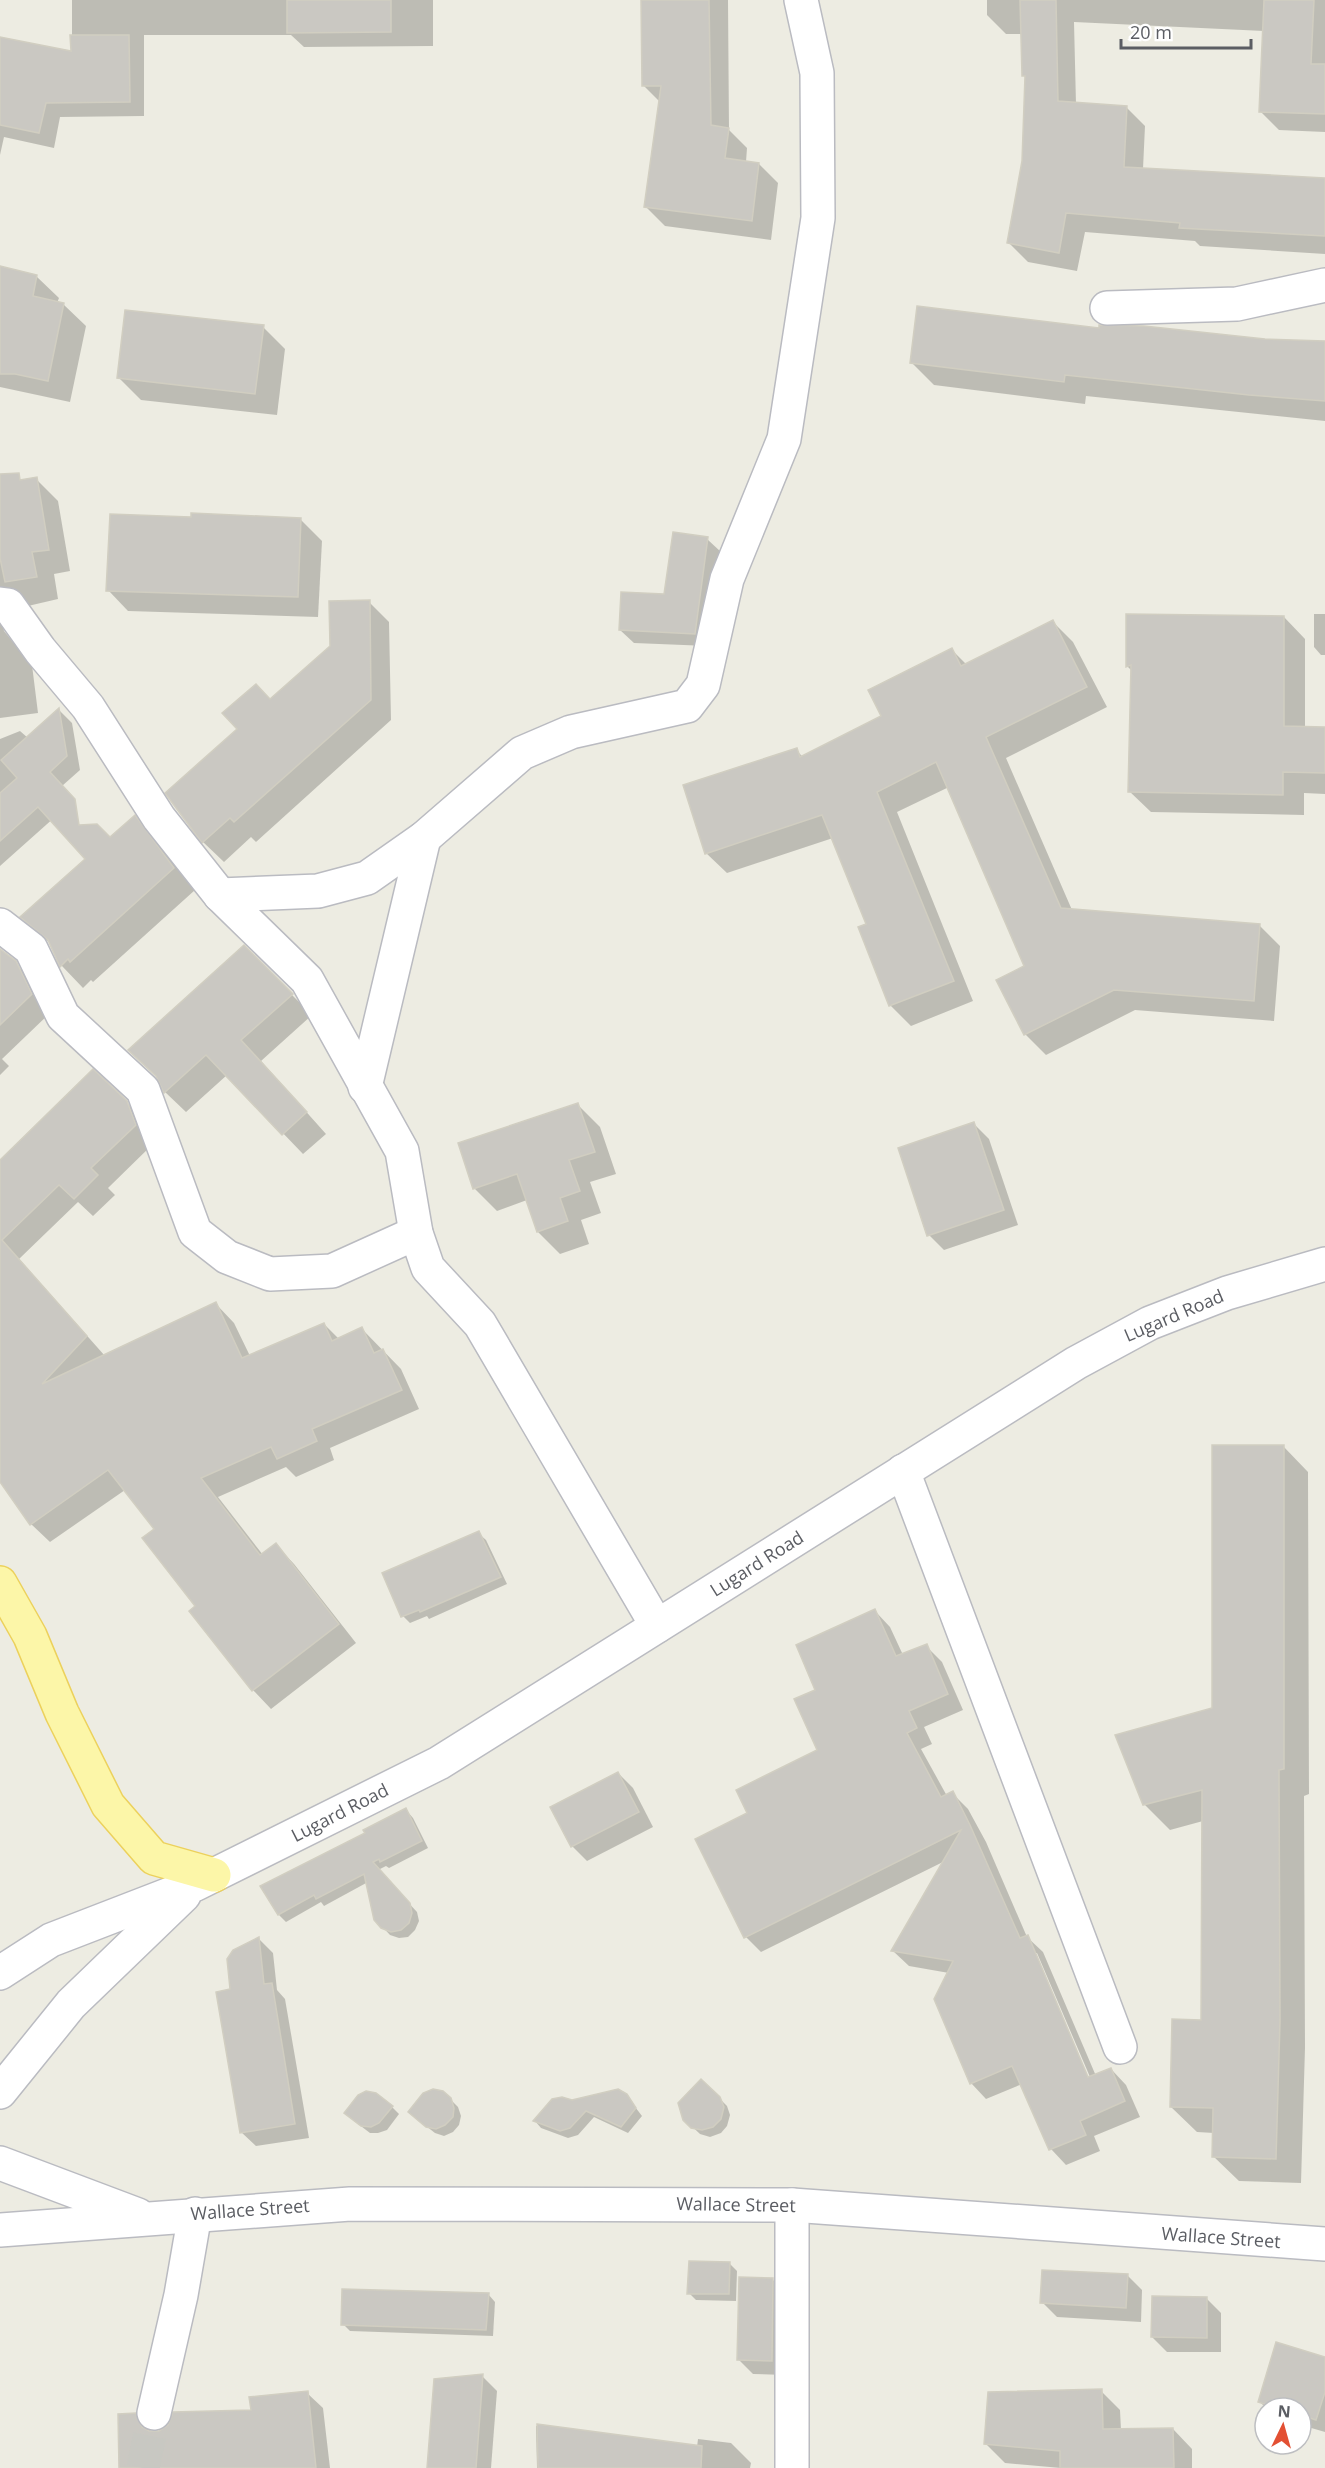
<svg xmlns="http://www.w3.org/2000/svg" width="1325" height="2468" font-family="'Open Sans',sans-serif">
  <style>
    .shadow { fill: #0003; fill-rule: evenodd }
    .building { fill: #cac8c2; stroke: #d1cec1; stroke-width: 1.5 }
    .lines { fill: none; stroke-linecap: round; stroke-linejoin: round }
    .minor-tunnel { stroke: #c8c8c2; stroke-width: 33; stroke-dasharray: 33 16; stroke-linecap: butt }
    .minor-casing { stroke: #babbc1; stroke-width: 36 }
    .major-casing { stroke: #ecd15c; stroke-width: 36 }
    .minor { stroke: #fff; stroke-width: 33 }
    .major { stroke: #fcf6a8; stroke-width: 33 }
    .labels { text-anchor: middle; stroke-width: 4.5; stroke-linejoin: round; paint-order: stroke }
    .street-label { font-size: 18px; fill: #5b5d63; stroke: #fff }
  </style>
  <rect width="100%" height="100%" fill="#edece2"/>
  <g class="shadow">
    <polygon points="72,0 433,0 433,46 304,47 291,35 144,35 144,116 60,117 54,148 4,137 0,155 0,38 72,53"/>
    <polygon points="643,0 728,0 729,130 747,148 746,162 759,164 778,183 771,240 665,226 646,207 660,102 643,85"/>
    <polygon points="987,0 1325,0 1325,132 1279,130 1260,111 1264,31 1074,22 1076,104 1126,107 1145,126 1143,169 1325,180 1325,254 1200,246 1195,241 1085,232 1077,271 1028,262 1009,243 1024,162 1026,78 1024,75 1023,34 1006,34 987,15"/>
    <polygon points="0,268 36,276 59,298 57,303 63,304 86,326 70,402 0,387"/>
    <polygon points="263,327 285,349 277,415 141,400 119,378"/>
    <polygon points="1100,330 1325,344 1325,421 1086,396 1085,404 934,385 912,363"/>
    <polygon points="36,479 58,501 70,571 54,574 58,599 15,609 3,625 4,631 32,665 38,713 0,718 0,485"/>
    <polygon points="301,520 322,541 318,617 128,611 108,590"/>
    <polygon points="707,539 721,552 708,646 634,643 620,630 665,596"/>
    <polygon points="369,602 389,622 391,720 256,842 251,837 224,862 203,842 271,701 332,646"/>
    <polygon points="1314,614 1325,614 1325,655 1321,655 1314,647"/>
    <polygon points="1128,616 1284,617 1305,639 1305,728 1325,728 1325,794 1304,793 1304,815 1151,812 1129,791 1132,671 1128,667"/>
    <polygon points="1053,622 1073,642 1107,707 1006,758 1072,910 1259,925 1280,946 1274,1021 1135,1010 1046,1055 1025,1034 1026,967 949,787 897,812 973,1001 911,1026 890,1005 868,925 833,838 727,873 706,853 796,750 803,757 883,717 952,650 967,665"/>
    <polygon points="59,710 72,723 80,770 62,786 74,800 0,866 0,739 20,731 28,738"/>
    <polygon points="135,817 156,839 195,890 93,982 91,980 83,988 62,966 52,945 22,917"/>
    <polygon points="244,947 312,1015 261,1061 326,1134 303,1154 227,1075 186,1112 165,1092 158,1078 130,1051"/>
    <polygon points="0,951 34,981 50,1013 2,1059 9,1066 0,1075"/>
    <polygon points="126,1102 145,1121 153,1144 108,1188 115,1195 93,1216 78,1202 19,1259 105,1356 216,1304 234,1323 250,1356 324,1324 339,1339 362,1329 401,1369 419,1409 330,1448 334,1460 296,1477 286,1467 218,1497 263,1555 276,1545 294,1564 356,1643 271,1709 253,1690 197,1606 156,1529 125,1490 50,1542 31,1524 0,1480 0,1161"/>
    <polygon points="578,1105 600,1127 616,1174 590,1182 601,1213 581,1220 589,1244 560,1254 538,1232 527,1200 497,1211 475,1189 460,1144"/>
    <polygon points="974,1124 989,1139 1018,1225 944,1250 929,1235"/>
    <polygon points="1283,1446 1308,1472 1309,1794 1304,1796 1305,2048 1301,2183 1239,2181 1213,2156 1214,2133 1197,2132 1171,2107 1203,2021 1203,1821 1170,1830 1144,1804 1214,1709"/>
    <polygon points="478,1533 486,1540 507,1584 429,1619 427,1616 410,1623 403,1616"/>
    <path d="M875,1611L890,1627L903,1655L926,1646L942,1662L963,1710L924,1727L932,1744L921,1749L947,1796L952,1793L968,1809L986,1842L1027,1937L1043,1952L1096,2076L1111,2069L1126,2085L1140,2117L1094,2136L1100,2151L1066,2165L1051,2149L1022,2084L986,2099L971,2083L949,1973L909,1966L893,1951L945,1861L761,1952L746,1937L749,1814L819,1750L817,1690ZM1034,1953H1037L1093,2084L1090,2085Z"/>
    <polygon points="618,1773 633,1788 653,1827 587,1861 572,1846"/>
    <polygon points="406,1810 413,1818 428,1848 389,1868 386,1866 378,1870 417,1912 419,1921 415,1930 408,1937 399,1938 390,1935 376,1920 368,1882 324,1906 321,1902 286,1922 279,1915 367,1834"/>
    <polygon points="259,1939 273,1953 277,1990 285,1999 309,2138 256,2146 241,2132 232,1991"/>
    <polygon points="626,2095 642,2116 628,2133 594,2117 578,2135 568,2138 541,2128 535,2121 572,2102"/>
    <polygon points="719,2098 727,2106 730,2115 727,2126 721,2133 710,2137 700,2134 684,2119"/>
    <polygon points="450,2099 458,2107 461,2116 459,2125 453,2132 444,2136 435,2133 417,2119"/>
    <polygon points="392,2107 399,2114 387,2130 378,2133 370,2133 353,2120"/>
    <polygon points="730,2264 737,2271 736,2301 696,2300 689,2293"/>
    <polygon points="1127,2275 1142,2290 1141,2322 1057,2317 1042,2302"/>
    <polygon points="773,2280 788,2295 786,2375 753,2374 738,2359"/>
    <polygon points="488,2294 495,2302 493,2336 350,2331 343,2324"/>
    <polygon points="1206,2298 1221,2313 1221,2352 1167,2352 1152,2337"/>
    <polygon points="1325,2359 1325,2432 1301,2425 1301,2408 1266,2408 1260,2402"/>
    <polygon points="482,2376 497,2391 491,2468 428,2468"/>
    <polygon points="1101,2391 1120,2410 1121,2430 1173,2429 1192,2449 1192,2468 1061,2468 1005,2463 986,2444"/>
    <polygon points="307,2393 323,2408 330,2468 121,2468 135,2415 152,2433 252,2411"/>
    <polygon points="536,2426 697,2447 698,2439 731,2443 751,2463 750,2468 537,2468"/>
  </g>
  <g class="building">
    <polygon points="287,0 391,0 391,32 287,33"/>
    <polygon points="641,0 709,0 711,125 729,128 725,158 759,163 752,221 644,207 661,86 642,86"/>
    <polygon points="1020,0 1056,0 1058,101 1127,106 1124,167 1325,178 1325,236 1179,228 1180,223 1066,213 1059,253 1007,243 1022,161 1025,76 1022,76"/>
    <polygon points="1264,0 1314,0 1311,64 1325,64 1325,114 1259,112"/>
    <polygon points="70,35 129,35 130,102 46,103 39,133 0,125 0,37 71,51"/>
    <polygon points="0,266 37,275 33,296 64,303 48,381 15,374 0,374"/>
    <polygon points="917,306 1099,328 1099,325 1144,326 1265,339 1325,341 1325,401 1249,395 1065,375 1064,382 910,363"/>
    <polygon points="125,310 264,325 255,394 117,378"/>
    <polygon points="19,473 20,480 37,477 49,550 32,552 37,577 5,582 0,558 0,474"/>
    <polygon points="191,513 301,518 298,597 106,591 110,514 191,517"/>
    <polygon points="673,532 708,537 695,634 619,630 621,592 664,594"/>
    <polygon points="370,600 371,700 234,822 230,818 202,843 165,793 237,729 222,713 256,684 270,699 330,646 329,601"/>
    <polygon points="1126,614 1284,616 1284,726 1325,727 1325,773 1283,772 1283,795 1128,792 1131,665 1126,667"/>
    <polygon points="1053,620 1087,687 986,737 1061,908 1260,924 1254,1001 1114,990 1024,1035 996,980 1024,966 936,762 877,792 954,981 889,1006 858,927 866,924 822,815 705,854 683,785 797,748 800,757 881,716 868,690 952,648 961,666"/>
    <polygon points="59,708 67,756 50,772 75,799 79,825 97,824 110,837 135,815 174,868 70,962 68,959 60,967 48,940 20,917 85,859 38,807 0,841 0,793 17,778 1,760"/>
    <polygon points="244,945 293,994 241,1040 307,1112 282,1135 206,1055 164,1093 156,1076 128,1050"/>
    <polygon points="0,949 16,961 32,994 0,1025"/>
    <polygon points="93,1069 127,1101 136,1125 91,1168 98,1175 74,1199 59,1185 2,1240 87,1336 42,1384 216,1302 242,1358 324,1323 332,1341 362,1327 374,1353 383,1349 402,1390 312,1429 317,1441 277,1459 271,1447 201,1478 260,1555 276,1543 339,1624 252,1691 189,1611 195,1606 142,1538 154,1529 108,1470 30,1525 0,1482 0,1160"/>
    <polygon points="578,1103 595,1152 569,1160 580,1191 560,1198 568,1221 537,1232 517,1174 473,1189 458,1143"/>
    <polygon points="974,1122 1004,1210 927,1236 898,1148"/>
    <polygon points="1212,1445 1284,1445 1284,1769 1279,1770 1280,2021 1276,2159 1212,2157 1213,2108 1170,2107 1172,2019 1201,2020 1202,1790 1143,1805 1115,1735 1212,1708"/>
    <polygon points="479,1531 501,1577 420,1612 419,1610 401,1617 382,1573"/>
    <polygon points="875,1609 896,1656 927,1644 948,1694 909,1711 917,1728 907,1733 941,1797 953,1791 970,1825 1020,1938 1028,1935 1088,2077 1111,2068 1125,2101 1080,2121 1086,2135 1049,2150 1012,2066 970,2084 934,1999 953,1961 891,1951 961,1830 744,1938 695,1839 747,1813 736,1790 817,1750 794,1699 815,1690 796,1645"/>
    <polygon points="618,1772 639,1812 571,1847 550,1807"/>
    <polygon points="406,1808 422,1841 380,1862 379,1859 373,1862 410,1903 412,1913 409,1923 401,1930 391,1932 381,1928 374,1920 364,1874 316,1899 314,1895 278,1915 260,1886 365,1833 363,1830"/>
    <polygon points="259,1937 264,1984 272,1983 295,2124 240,2133 216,1992 230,1989 227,1959 233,1950"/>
    <polygon points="701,2079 720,2097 724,2107 721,2119 713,2127 702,2130 691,2128 683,2120 678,2103"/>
    <polygon points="433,2089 443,2091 451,2098 454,2108 453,2117 445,2125 436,2129 426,2127 408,2112 423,2093"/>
    <polygon points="618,2089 627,2094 636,2108 621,2127 586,2111 570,2128 560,2131 533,2121 552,2099 562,2097 572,2100"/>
    <polygon points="366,2091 376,2093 393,2106 379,2123 371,2127 361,2126 344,2113 358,2095"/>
    <polygon points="689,2261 730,2262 729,2294 687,2294"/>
    <polygon points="1042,2270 1128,2274 1126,2308 1040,2303"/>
    <polygon points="739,2277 773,2278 772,2361 737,2360"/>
    <polygon points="342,2289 489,2293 486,2330 341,2325"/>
    <polygon points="1152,2296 1207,2297 1207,2338 1151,2337"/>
    <polygon points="1276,2342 1325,2357 1325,2392 1316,2420 1301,2415 1301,2408 1277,2408 1258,2402"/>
    <polygon points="483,2374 476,2468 427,2468 434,2379"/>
    <polygon points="1102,2389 1103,2429 1173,2428 1174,2468 1060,2468 1060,2451 984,2444 988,2392"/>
    <polygon points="308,2391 316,2468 119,2468 118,2414 136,2413 142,2427 149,2431 159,2431 168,2425 173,2412 251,2410 249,2397"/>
    <polygon points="537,2424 702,2446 701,2468 538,2468"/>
  </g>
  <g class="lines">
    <polyline class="minor-tunnel" points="143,2468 154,2413"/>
    <g class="minor-casing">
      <g id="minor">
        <polyline points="1107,308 1237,304 1325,285"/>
        <polyline points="0,604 8,605 40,650 88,707 159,818 220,895 307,980 402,1151 416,1233 428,1268 480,1324 657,1626"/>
        <polyline points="220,895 318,891 367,878 424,838 522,753 571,732 687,706 703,685 727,579 784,439 818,218 817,73 801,0"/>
        <polyline points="0,925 31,949 63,1016 143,1090 195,1232 227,1257 270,1274 332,1271 416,1233"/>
        <polyline points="365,1087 424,838"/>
        <polyline points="903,1471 1120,2047"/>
        <polyline points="0,1973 51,1940 196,1884 439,1763 1076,1363 1150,1323 1227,1293 1325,1264"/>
        <polyline points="0,2092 71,2004 184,1895"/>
        <polyline points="0,2163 138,2215"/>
        <polyline points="792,2205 792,2468"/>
        <polyline points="0,2230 350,2204 792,2205 1325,2244"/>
        <polyline points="154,2413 181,2295 195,2214"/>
      </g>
    </g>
    <g class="major-casing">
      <polyline id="major" points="0,1583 30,1636 62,1713 108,1805 154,1858 214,1875"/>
    </g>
    <use href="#minor" class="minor"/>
    <use href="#major" class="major"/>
  </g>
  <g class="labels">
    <g class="street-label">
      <text transform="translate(1174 1316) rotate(-23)" y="6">Lugard Road</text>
      <text transform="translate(757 1564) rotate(-32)" y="6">Lugard Road</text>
      <text transform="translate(340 1813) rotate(-27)" y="6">Lugard Road</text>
      <text transform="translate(736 2205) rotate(1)" y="6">Wallace Street</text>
      <text transform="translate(250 2210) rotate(-4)" y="6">Wallace Street</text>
      <text transform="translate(1221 2238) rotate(4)" y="6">Wallace Street</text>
    </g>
  </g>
  <g transform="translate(1283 2426) rotate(5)"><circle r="28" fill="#ffffff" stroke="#bdbec1" stroke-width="1.5"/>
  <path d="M0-4.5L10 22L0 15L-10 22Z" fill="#e35033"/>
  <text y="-9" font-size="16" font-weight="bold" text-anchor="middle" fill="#5b5d63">N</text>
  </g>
  <path d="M1121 39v9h130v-9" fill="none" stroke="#5b5d63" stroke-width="3"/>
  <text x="1130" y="39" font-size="18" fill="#5b5d63" stroke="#ffffff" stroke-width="4.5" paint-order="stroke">20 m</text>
</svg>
